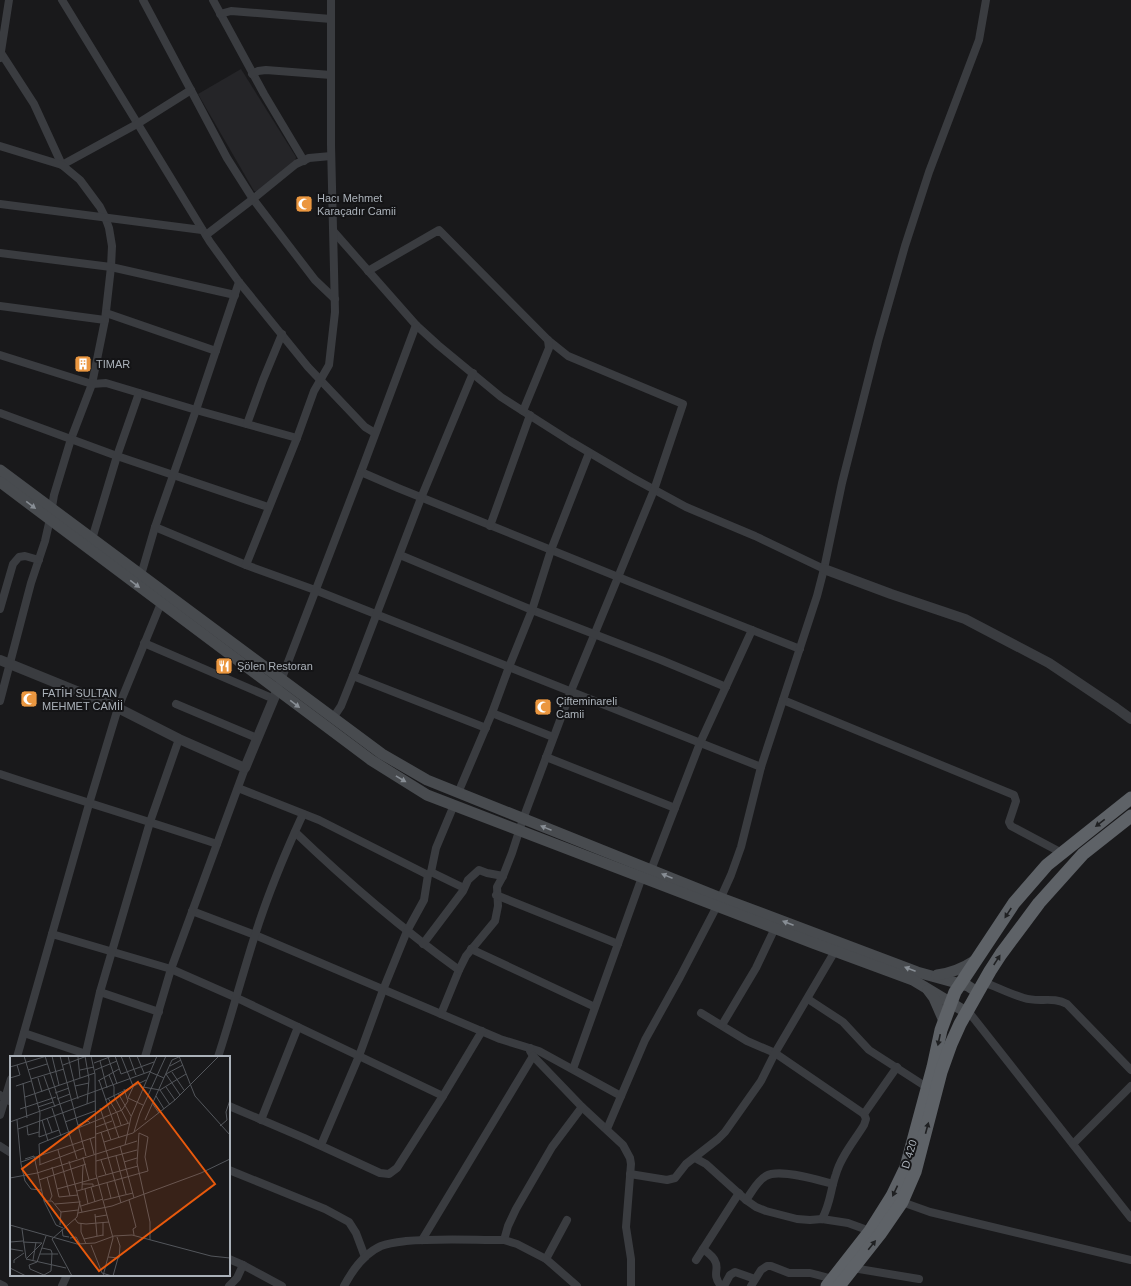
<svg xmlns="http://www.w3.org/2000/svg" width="1131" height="1286" font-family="Arial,sans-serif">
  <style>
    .built { fill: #252528 }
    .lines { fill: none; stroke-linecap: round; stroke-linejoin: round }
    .minor { stroke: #3a3c40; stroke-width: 8 }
    .tertiary { stroke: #3a3c40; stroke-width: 10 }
    .secondary { stroke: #484b4f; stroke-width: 11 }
    .trunk { stroke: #5e6267; stroke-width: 13 }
    .oneway { fill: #888e95 }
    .oneway2 { fill: #1f2022 }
    .labels { text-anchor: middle; stroke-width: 4; stroke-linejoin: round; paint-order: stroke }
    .poi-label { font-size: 11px; fill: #abb2ba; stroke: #141416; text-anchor: start }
    .street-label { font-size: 11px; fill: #abb2ba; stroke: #141416 }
    .inset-road { fill: none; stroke: #53565b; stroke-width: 1 }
    .view { fill: #e8590c; fill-opacity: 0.15; stroke: #e8590c; stroke-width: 2 }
    .inset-edge { fill: none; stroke: #abb2ba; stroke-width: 2 }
  </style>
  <rect width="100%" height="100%" fill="#19191b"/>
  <polygon class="built" points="241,69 296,157 295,162 258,192 254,191 198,94"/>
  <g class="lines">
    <g class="minor">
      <polyline points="62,0 210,242 239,282 308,367 365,427 375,433"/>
      <polyline points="143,0 227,158 253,199 315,280 335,299"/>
      <polyline points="213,0 264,94 304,161"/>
      <polyline points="220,14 231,11 331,19"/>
      <polyline points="1,53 34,104 62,165 137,124 191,90"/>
      <polyline points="0,58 9,0"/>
      <polyline points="252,74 258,71 266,70 331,75"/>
      <polyline points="0,146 62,165 80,180 100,207 105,217 109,228 112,246 111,267 105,320 92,384 71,439 54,495 50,519 45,541 31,583 0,701"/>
      <polyline points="0,204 202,230"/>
      <polyline points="334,232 416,325 438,345 501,397 570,441 631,477 686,507 755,536 824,569"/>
      <polyline points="206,235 253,199 296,164 309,158 331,156"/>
      <polyline points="0,253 111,267 235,295"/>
      <polyline points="368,271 439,230 548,340 568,356 683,404 654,490 571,691 523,819 512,853 503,876 497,887 498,906 495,921 466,956 459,970 441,1014"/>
      <polyline points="0,306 105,320"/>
      <polyline points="106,313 216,351"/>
      <polyline points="0,355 92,384 106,383 196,410 297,438"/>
      <polyline points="523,411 549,348 548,340"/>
      <polyline points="0,413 117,456 268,507"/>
      <polyline points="247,424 263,380 282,334"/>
      <polyline points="361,472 398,488 628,581 800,649"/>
      <polyline points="490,526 530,415"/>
      <polyline points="155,527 246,565 315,590 761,767"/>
      <polyline points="92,539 117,456 139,393"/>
      <polyline points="400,555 532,610 661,660 726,687"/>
      <polyline points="246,565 297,438 314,391 329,365 335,312 331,145 331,0"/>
      <polyline points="141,575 155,527 196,410 239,282"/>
      <polyline points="0,609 13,564 19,557 25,556 39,560"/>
      <polyline points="144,643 274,699"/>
      <polyline points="353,676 486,728"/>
      <polyline points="280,683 361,472 416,325"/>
      <polyline points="783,700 1014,795 1016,801 1009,822 1011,826 1062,853"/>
      <polyline points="176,704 257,738"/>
      <polyline points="492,713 553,737"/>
      <polyline points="333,718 341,706 353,676 421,498 473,373"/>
      <polyline points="546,757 675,808"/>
      <path d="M0,774C72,798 145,820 217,844"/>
      <polyline points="238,788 319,820 428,875"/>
      <polyline points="458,793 492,713 509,667 532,610 551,550 589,453"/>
      <path d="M295,832C346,881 401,928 459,970"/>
      <polyline points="651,870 700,743 752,630"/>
      <polyline points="431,872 464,888"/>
      <polyline points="496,895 618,944"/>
      <polyline points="192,911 255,935 500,1039 539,1051 621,1096"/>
      <polyline points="52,934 171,969 237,998 443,1096"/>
      <polyline points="423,944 463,891 468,880 479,870 487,873 503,876"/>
      <polyline points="471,949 595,1007"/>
      <path d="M983,982C997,987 1010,994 1024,998C1039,1003 1053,996 1067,1004L1131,1070"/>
      <polyline points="100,992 159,1012"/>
      <polyline points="808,999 843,1022 869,1050 928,1088"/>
      <polyline points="968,1011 1131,1218"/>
      <polyline points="701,1013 747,1041 775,1053 864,1114"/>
      <polyline points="722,1025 756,968 775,928"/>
      <polyline points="24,1033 86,1054"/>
      <polyline points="530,1048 530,1051 533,1056 582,1107 623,1145 630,1158 631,1164 626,1227 631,1259 631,1286"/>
      <polyline points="17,1057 89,804 118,708 161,603"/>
      <polyline points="85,1057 100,992 150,822 179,739"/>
      <polyline points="145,1057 171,969 245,768"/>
      <path d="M218,1057C231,1017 242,976 255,935C268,894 285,853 303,814"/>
      <polyline points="573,1069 642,877"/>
      <polyline points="0,1095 11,1102"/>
      <polyline points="229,1106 304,1138 380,1173 389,1174 397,1168 443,1096 482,1031"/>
      <polyline points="0,1115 11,1079"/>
      <polyline points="261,1120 298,1027"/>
      <polyline points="607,1129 645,1040 680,977 717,906 731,875 741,847 761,767 817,596 824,569 842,483 878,341 905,246 929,172 979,40 986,0"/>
      <polyline points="1073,1144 1131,1086"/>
      <polyline points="321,1145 359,1056 383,990 407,931 424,900 428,875 431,872 436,848 454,805"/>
      <polyline points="0,1146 11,1153"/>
      <polyline points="695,1158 706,1164 746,1200 756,1207 766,1211 797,1219 810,1220 822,1219 848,1223 870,1231"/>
      <polyline points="229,1170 325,1209 349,1222 356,1233 365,1257"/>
      <polyline points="630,1174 667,1180 675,1178 686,1164 718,1139 725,1132 761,1081 775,1053 835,951"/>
      <path d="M746,1200C752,1192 757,1181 766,1176C779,1168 818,1180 833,1184"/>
      <polyline points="902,1202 930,1212 1131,1260"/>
      <path d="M822,1219C831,1202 830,1191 836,1174C841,1156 855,1140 864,1125L866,1119L864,1114L897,1067"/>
      <polyline points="422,1240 533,1056"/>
      <polyline points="504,1240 508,1226 516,1209 552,1147 582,1107"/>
      <path d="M703,1249C707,1252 713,1256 715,1261C720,1269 711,1274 721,1286"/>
      <polyline points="229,1259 243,1265 282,1286"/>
      <polyline points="546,1259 567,1220"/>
      <polyline points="696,1260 739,1193"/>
      <polyline points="853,1268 919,1279"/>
      <polyline points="0,1284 4,1286"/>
      <polyline points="62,1286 67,1275"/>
      <polyline points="229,1286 237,1278 243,1265"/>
      <path d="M344,1286C352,1271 365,1253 381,1246C389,1243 398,1242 406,1241C438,1238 472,1240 504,1240L517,1244L546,1259L577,1286"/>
      <polyline points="724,1286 730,1275 735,1272 755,1279"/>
      <polyline points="751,1286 761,1270 767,1266 771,1266 789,1273 810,1273 833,1279"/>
    </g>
    <g class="tertiary">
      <polyline points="824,569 891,594 965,619 1049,663 1116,708 1131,719"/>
      <polyline points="0,660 118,708 179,739 245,768 277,691"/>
    </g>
    <g class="secondary">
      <polyline points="0,470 382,754 427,780 721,898 917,972 968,986 974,990 977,994"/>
      <polyline points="0,482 371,760 427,795 813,943 913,980 961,1009 968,1011"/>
      <path d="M937,975C951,973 962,969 974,961"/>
      <polyline points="928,990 934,998 944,1021"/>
    </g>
    <g class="trunk">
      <polyline points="827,1286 870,1231 892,1196 906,1167 933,1067 941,1030 955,992 1014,903 1047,865 1131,798"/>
      <polyline points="839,1286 880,1234 902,1202 915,1172 941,1072 951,1044 960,1024 990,971 1001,954 1039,903 1083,854 1131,816"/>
    </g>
  </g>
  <defs><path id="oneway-solid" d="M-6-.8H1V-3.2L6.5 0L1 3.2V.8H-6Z"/></defs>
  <g class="oneway">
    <use href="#oneway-solid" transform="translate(31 505) rotate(37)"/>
    <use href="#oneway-solid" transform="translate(135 584) rotate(37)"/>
    <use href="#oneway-solid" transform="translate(295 704) rotate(37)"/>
    <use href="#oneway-solid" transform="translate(401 779) rotate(31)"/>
    <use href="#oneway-solid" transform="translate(546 828) rotate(-158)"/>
    <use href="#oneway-solid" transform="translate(667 876) rotate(-158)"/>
    <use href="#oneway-solid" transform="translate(788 923) rotate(-159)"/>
    <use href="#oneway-solid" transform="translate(910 969) rotate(-159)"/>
  </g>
  <g class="oneway2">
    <use href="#oneway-solid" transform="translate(1100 823) rotate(142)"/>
    <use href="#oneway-solid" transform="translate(1008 913) rotate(123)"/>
    <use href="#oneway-solid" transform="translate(997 960) rotate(-57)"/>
    <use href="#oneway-solid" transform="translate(939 1040) rotate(102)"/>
    <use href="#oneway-solid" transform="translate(927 1128) rotate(-75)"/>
    <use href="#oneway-solid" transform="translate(895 1191) rotate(115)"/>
    <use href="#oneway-solid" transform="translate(872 1245) rotate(-51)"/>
  </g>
  <defs>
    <g id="mosque-square" transform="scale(0.9)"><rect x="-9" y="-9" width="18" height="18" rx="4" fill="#eb9740" stroke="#141416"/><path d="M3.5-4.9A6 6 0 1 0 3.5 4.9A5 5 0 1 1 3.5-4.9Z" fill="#fff"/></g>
    <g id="building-square" transform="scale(0.9)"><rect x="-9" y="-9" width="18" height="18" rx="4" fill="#eb9740" stroke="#141416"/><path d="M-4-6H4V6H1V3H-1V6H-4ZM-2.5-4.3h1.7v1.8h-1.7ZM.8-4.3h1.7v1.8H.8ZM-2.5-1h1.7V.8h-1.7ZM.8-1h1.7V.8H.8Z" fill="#fff"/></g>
    <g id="restaurant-square" transform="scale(0.9)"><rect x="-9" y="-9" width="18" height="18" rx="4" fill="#eb9740" stroke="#141416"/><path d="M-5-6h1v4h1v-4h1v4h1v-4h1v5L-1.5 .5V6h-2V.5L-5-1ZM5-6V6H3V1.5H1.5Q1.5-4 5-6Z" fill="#fff"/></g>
  </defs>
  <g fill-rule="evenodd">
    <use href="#mosque-square" x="304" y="204"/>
    <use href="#building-square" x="83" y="364"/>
    <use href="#restaurant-square" x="224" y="666"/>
    <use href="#mosque-square" x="29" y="699"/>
    <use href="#mosque-square" x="543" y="707"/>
  </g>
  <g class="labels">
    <g class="poi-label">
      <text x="317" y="202">Hacı Mehmet<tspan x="317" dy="13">Karaçadır Camii</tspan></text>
      <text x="96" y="368">TIMAR</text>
      <text x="237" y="670">Şölen Restoran</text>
      <text x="42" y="697">FATİH SULTAN<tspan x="42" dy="13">MEHMET CAMİİ</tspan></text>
      <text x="556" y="705">Çifteminareli<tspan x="556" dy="13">Camii</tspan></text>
    </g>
    <g class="street-label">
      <text transform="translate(909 1154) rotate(-73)" y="4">D 420</text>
    </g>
  </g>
  <g transform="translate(10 1056)">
    <rect width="220" height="220" fill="#19191b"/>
    <path class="inset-road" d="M14,0L21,23L54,13M35,0L67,103M42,0L49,29M50,0L76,100M58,0L68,43M75,0L79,23L77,48M81,0L85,18L86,118L103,182M105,0L111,18L144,6M111,0L123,30M119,0L126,19M127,0L134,17M169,0L185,40L220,79M68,1L70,22M98,1L107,28M90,5L97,32M84,7L102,0M53,9L77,0M160,10L171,4M0,11L37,0M18,14L37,8M70,14L84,11M85,14L107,5M140,16L154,22M162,16L174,34M99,19L104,31V40L118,67M34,20L45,51M0,22L10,19L7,9M28,22L32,36M21,23L30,57L29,81L49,74M89,24L109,82M88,25L109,13M13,27L17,62M124,29L118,42L133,49M6,30L21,25M65,30L79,27M133,31L150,34L176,18M156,31L165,44M150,34L160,49M45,37L59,32M108,37L121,60M170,39L156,18L173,9M146,40L154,53M15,41L85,17M98,42L107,57M47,43L60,38M95,44L136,24M142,47L149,57M28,51L43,46M42,52L51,80M90,52L101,84M10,53L46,41M107,57L111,69M37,62L42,76M7,64L11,108L15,125L21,133L31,134M32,64L38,85M135,64L162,4L171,0M0,66L141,15M55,66L85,55M68,69L78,65L80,67M17,70L18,79L29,76M210,70L217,64L216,56L220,44M86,71L102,65M8,73L85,45M91,76L111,147M124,76L130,57L156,0M129,77L127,107L140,166V184M86,78L119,67M80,82L84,98M94,86L123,77L165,44L209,0M115,89L121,61L147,0M110,90L124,142M48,94L60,140M106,100L116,138M73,101L79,124M15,103L24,100L34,145L46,169L53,172M91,104L96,119M59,105L72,156M86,105L127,94M11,106L85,81M114,106L127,102M30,108L29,88L112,54L118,45L114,33M29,109L74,92M42,111L49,141L68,139M37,121L42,140L40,144M88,121L128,110M0,122L27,117L127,85M29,124L76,108M97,127L101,142M72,128H83V131M81,131L85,146M47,133L87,122M72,133L73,109M75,133L78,148M67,135L138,115L135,101L138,81L129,77M94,144L123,137M119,144L126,171L123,173L124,179M34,145H42L51,156L50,169M45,148L69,146M71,150L93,143M51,156L68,154M68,157L102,150L191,117L220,103M85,158L87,180M85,161L97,159M65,163L68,167L76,168L99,166M71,167V176L76,188M0,169L67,188L85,187L104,180L122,179L201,200L220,202M12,173L16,202M52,173L53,180L59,181M93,180V167M60,182L66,181L70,188M74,183L93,179M0,186L13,185M13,186L32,187M32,187L16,203L56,212M81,189L92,217L102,220M32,192L41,194L42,197L41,215L34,219L20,213L19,209L27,206L36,180M1,193L13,195M30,198H48M98,201L109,202L110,190L107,181M23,204L26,186M4,207V204L14,197M0,212L16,220M62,220L42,183L67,161L70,145M93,220L103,182M103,220L108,202"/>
    <path class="view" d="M128,26L205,128L89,215L12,113Z"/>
    <rect width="220" height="220" class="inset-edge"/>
  </g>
</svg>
